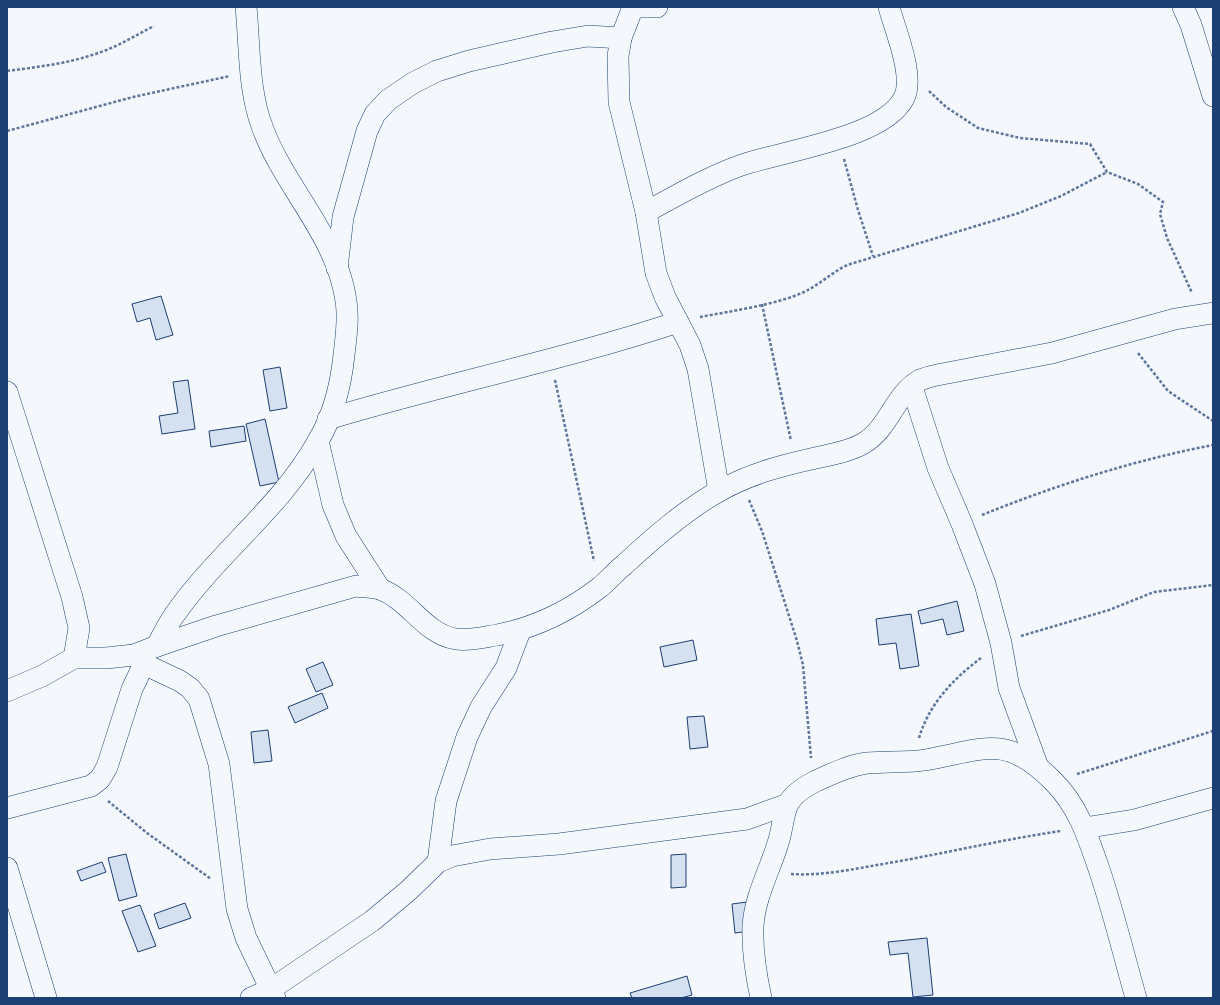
<svg xmlns="http://www.w3.org/2000/svg" width="1220" height="1005" font-family="Lato,sans-serif">
  <style>
    .building { fill: #d5e0f0; stroke: #1d3f73 }
    .lines { fill: none; stroke-linecap: round; stroke-linejoin: round }
    .street-casing { stroke: #1d3f73; stroke-width: 22 }
    .path { stroke: #5e769c; stroke-width: 2.5; stroke-dasharray: 3 2; stroke-linecap: butt }
    .street { stroke: #f4f7fb; stroke-width: 21 }
  </style>
  <rect width="100%" height="100%" fill="#f4f7fb"/>
  <g class="building">
    <polygon points="161,296 173,335 156,340 150,318 137,322 132,304"/>
    <polygon points="280,367 287,408 270,411 263,370"/>
    <polygon points="188,380 195,429 162,434 159,416 178,413 173,382"/>
    <polygon points="265,419 279,482 260,486 246,424"/>
    <polygon points="244,426 246,441 211,447 209,431"/>
    <polygon points="957,601 964,631 947,635 943,619 921,624 918,611"/>
    <polygon points="911,614 919,666 900,669 896,643 879,645 876,619"/>
    <polygon points="693,640 697,660 664,667 660,647"/>
    <polygon points="323,662 333,685 316,692 306,669"/>
    <polygon points="322,693 328,708 295,723 288,707"/>
    <polygon points="704,716 708,747 690,749 687,717"/>
    <polygon points="268,730 272,761 254,763 251,732"/>
    <polygon points="126,854 137,896 119,901 108,858"/>
    <polygon points="686,854 686,887 671,888 671,855"/>
    <polygon points="102,862 106,872 81,881 77,871"/>
    <polygon points="747,902 750,931 735,933 732,904"/>
    <polygon points="185,903 191,918 159,929 154,914"/>
    <polygon points="140,905 156,946 138,952 122,911"/>
    <polygon points="927,938 933,995 913,997 908,953 890,955 888,942"/>
    <polygon points="687,976 692,995 681,998 632,998 630,993"/>
  </g>
  <g class="lines">
    <g class="street-casing">
      <g id="street">
        <polyline points="633,7 621,38 618,56 619,102 646,212 656,273 665,297 690,345 698,369 719,491"/>
        <polyline points="633,7 657,7"/>
        <polyline points="1183,7 1191,25 1213,96"/>
        <path d="M646,212C676,196 706,178 739,166C780,151 883,139 904,98C915,76 895,30 889,7"/>
        <polyline points="337,268 343,217 367,131 375,114 388,100 413,83 437,71 469,61 552,42 588,36 621,38"/>
        <polyline points="912,387 938,468 962,524 985,584 1001,643 1009,688 1038,767"/>
        <polyline points="7,392 72,597 79,628 74,658 42,676 7,691"/>
        <path d="M328,419C444,384 563,360 678,322"/>
        <polyline points="318,441 333,505 346,536 380,589"/>
        <path d="M157,646C162,636 167,626 173,617C216,554 281,508 318,441C333,416 341,384 344,355C346,337 349,319 346,301C337,236 285,188 263,129C248,91 250,47 246,7"/>
        <polyline points="134,655 144,664 180,681 190,688 199,699 219,764 237,909 246,938 275,998"/>
        <path d="M74,658H106L134,655L157,646L216,626L356,586C364,587 373,587 380,589C410,600 424,634 456,639C470,641 484,637 497,635C534,628 569,611 599,588C608,581 615,572 624,565C653,538 686,509 721,490C750,474 780,466 811,459C828,455 849,452 864,443C889,428 895,394 920,380C925,378 931,376 937,375L1052,353L1175,319L1213,313"/>
        <polyline points="7,808 91,786 100,779 107,767 132,689 144,664"/>
        <polyline points="1084,828 1134,820 1213,798"/>
        <polyline points="438,862 446,801 467,737 481,707 506,668 520,631"/>
        <polyline points="7,868 46,998"/>
        <polyline points="251,998 271,989 372,921 408,891 438,862 452,856 490,849 559,844 747,819 788,804"/>
        <path d="M761,998C756,975 752,949 753,926C755,896 770,870 778,843C782,832 783,814 788,804C793,794 806,786 816,781C831,774 850,765 867,763C886,761 906,763 925,760C984,750 1005,732 1054,782C1079,807 1089,840 1100,872C1114,914 1124,956 1136,998"/>
      </g>
    </g>
    <g class="path">
      <path d="M7,71C37,67 66,64 95,54C116,48 134,36 154,26"/>
      <polyline points="929,91 946,107 978,128 1020,138 1090,144 1107,172 1138,184 1163,202 1160,214 1167,238 1192,293"/>
      <polyline points="7,131 133,97 230,76"/>
      <polyline points="844,159 858,210 873,256"/>
      <polyline points="762,304 791,441"/>
      <path d="M700,317C731,311 782,304 808,290C821,283 833,272 847,265L1019,213L1061,196L1107,172"/>
      <polyline points="1138,353 1168,391 1213,421"/>
      <polyline points="555,380 594,561"/>
      <polyline points="749,500 762,531 797,641 803,665 811,758"/>
      <path d="M982,515C1056,485 1135,460 1213,445"/>
      <polyline points="1021,636 1109,610 1154,592 1213,585"/>
      <path d="M919,738C929,704 953,679 981,658"/>
      <polyline points="1077,774 1213,731"/>
      <polyline points="108,801 147,833 211,879"/>
      <path d="M791,874C819,876 849,870 877,865C938,855 999,840 1061,831"/>
    </g>
    <use href="#street" class="street"/>
  </g>
  <rect width="1220" height="1005" fill="none" stroke="#1d3f73" stroke-width="16"/>
</svg>
